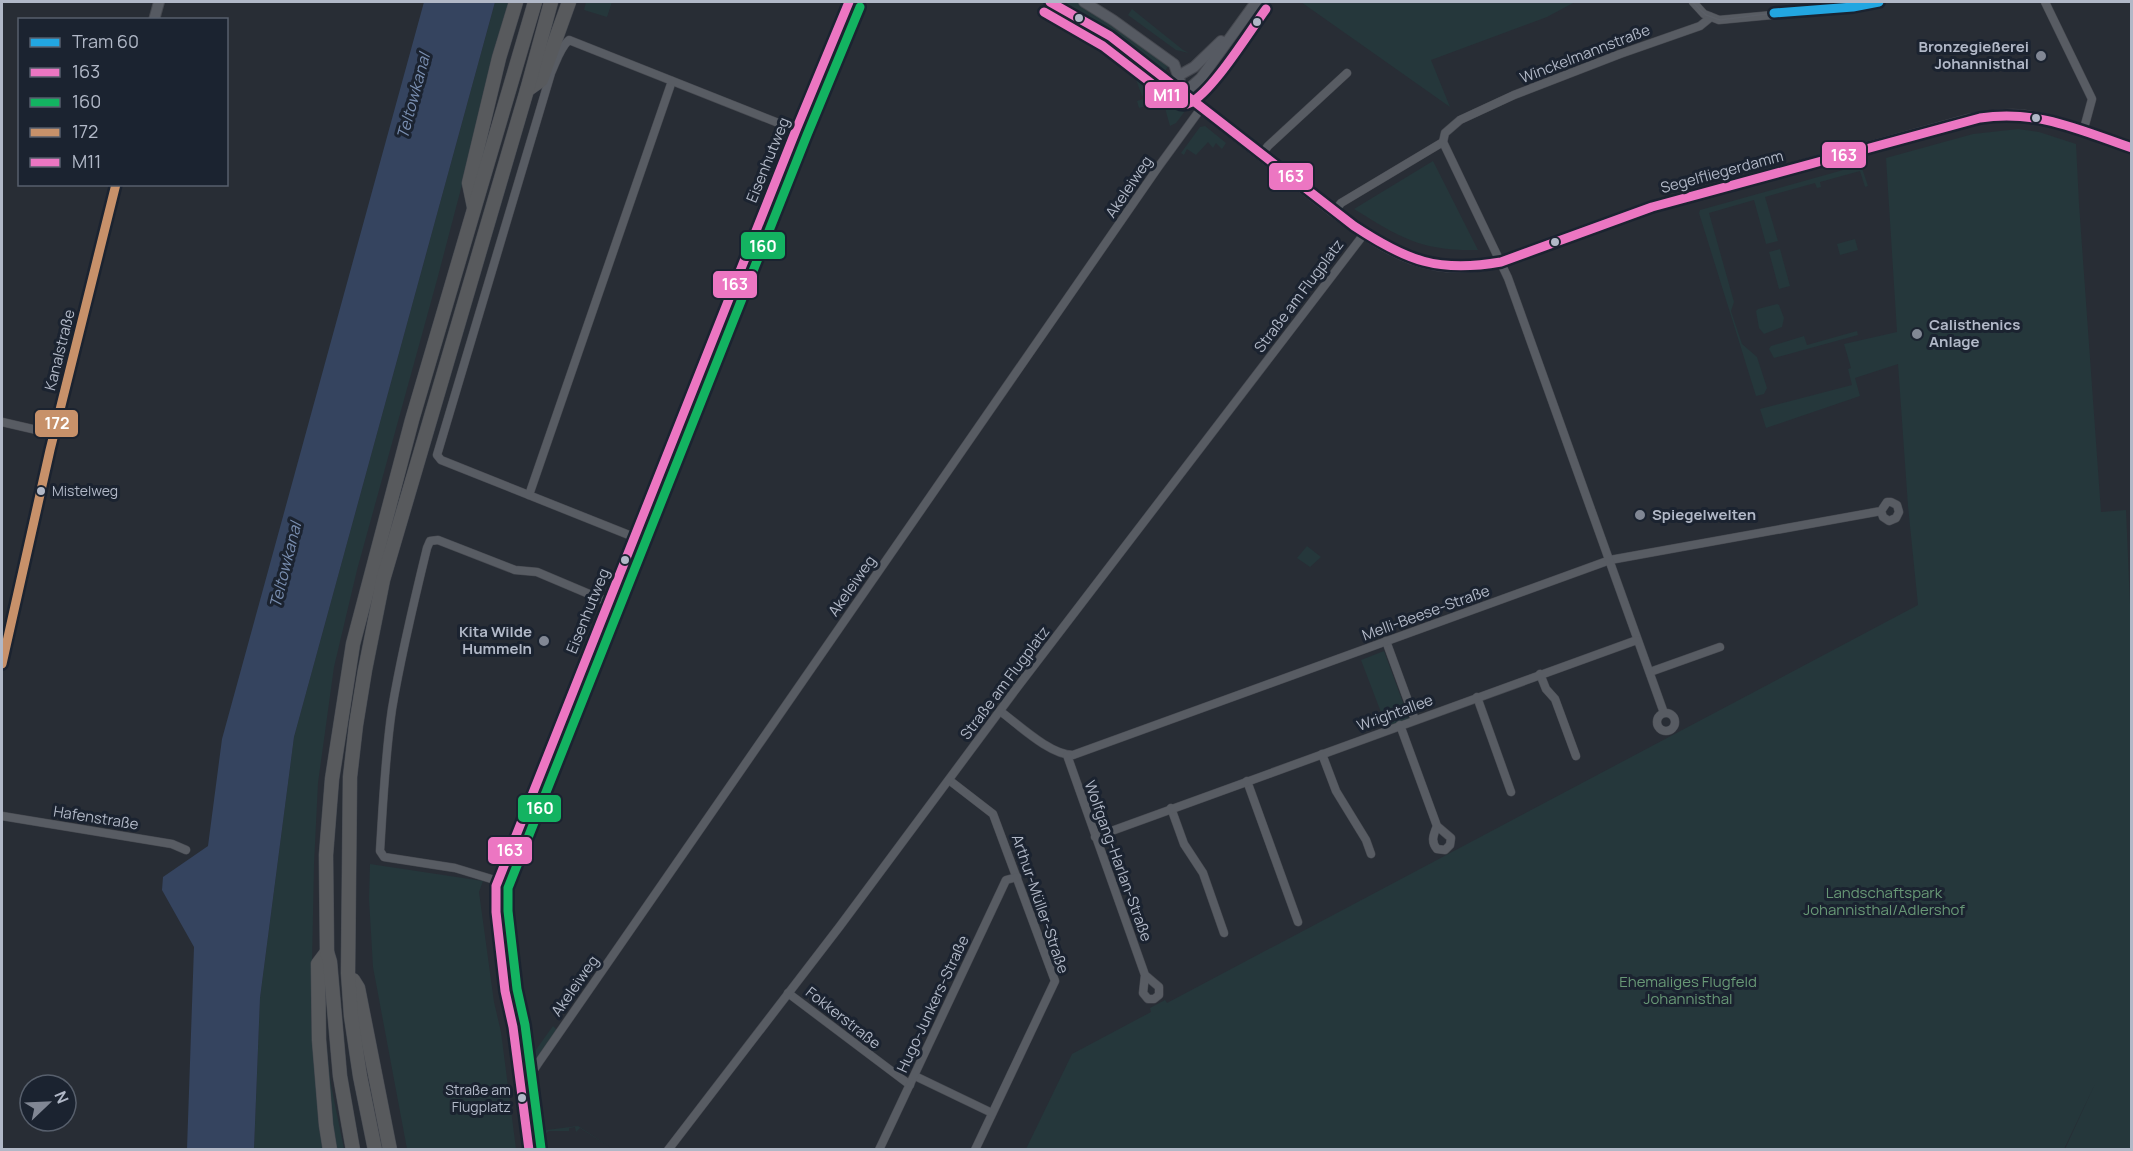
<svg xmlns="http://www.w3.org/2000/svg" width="2133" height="1151" font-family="Manrope,sans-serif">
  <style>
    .green { fill: #25373b }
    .water { fill: #35445f }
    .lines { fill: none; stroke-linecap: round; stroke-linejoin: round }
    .street-casing { stroke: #464950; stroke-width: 9 }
    .secondary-casing { stroke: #464950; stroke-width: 12 }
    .highway-casing { stroke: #454951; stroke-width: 15 }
    .street { stroke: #585c63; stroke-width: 8 }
    .secondary { stroke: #565a62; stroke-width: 10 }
    .highway { stroke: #585a5d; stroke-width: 14 }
    .tram { stroke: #5b5f67; stroke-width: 1.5 }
    .bus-1-casing { stroke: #1b2330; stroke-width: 14 }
    .bus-2-casing { stroke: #1b2330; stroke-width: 14 }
    .bus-3-casing { stroke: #1b2330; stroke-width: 14 }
    .bus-4-casing { stroke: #1b2330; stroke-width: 14 }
    .bus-1 { stroke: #ec76c2; stroke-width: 9 }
    .bus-2 { stroke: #13b361; stroke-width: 9 }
    .bus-3 { stroke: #c7916a; stroke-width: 9 }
    .bus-4 { stroke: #ec76c2; stroke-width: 9 }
    .tram-1-casing { stroke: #1b2330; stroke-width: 14 }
    .tram-1 { stroke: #22a6e1; stroke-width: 9 }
    .bus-dot { fill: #b1b8c7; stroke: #1b2330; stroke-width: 2 }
    .poi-dot { fill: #818794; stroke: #1b2330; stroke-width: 2 }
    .labels { text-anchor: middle; stroke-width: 6; stroke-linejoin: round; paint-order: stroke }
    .bus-label { font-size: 14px; fill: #b1b8c7; stroke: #1b2330; text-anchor: start }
    .poi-label { font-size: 15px; font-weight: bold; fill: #b1b8c7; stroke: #1b2330; text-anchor: end }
    .street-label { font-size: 15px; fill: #b1b8c7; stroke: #1b2330 }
    .park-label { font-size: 15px; fill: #689876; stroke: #1b2330 }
    .water-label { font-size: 16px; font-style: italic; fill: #798eb0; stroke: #1b2330 }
    .line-badge { stroke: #1b2330; stroke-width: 2 }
    .badge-label { font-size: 16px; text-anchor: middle; font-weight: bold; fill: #fff }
  </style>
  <rect width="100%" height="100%" fill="#282d35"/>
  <g class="green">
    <polygon points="495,2 510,2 437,280 357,570 334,667 318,783 314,864 311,1015 319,1126 323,1149 254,1150 260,998 294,737"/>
    <polygon points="586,2 612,2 607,17 584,10"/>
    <polygon points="1060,2 1076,2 1102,17 1169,65 1165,71 1116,32"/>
    <polygon points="1301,2 1575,2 1547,17 1431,60 1450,107"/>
    <polygon points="1132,9 1183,50 1189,53 1176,50 1128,15"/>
    <polygon points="1133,71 1158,91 1142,96"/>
    <polygon points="1161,93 1185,111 1176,123 1170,126 1163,101 1139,108 1137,101"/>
    <polygon points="1205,126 1226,143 1222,149 1216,143 1213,148 1208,142 1196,155 1187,149 1184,155 1181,153 1200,127"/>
    <polygon points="2018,129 2039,132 2076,144 2079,204 2101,512 2126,510 2132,652 2131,1149 2065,1149 2095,1084 2064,1149 1026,1149 1072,1054 1151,1012 1150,1008 1165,1000 1167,1003 1918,605 1908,506 1898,364 1855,378 1860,396 1766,428 1760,409 1852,385 1848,369 1851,368 1844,344 1897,332 1886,158 1973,134"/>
    <path d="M1433,161L1478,250C1421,251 1401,238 1354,209Z"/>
    <polygon points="1861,165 1868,186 1865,187 1860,171 1820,182 1821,187 1817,188 1815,183 1765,197 1778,241 1766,244 1754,200 1709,213 1734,302 1731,311 1742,344 1757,357 1767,388 1764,394 1756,396 1699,213 1700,210"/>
    <polygon points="1855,239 1858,250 1840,255 1837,244"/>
    <polygon points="1780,249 1790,286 1779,289 1769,252"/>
    <polygon points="1777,304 1779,305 1784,318 1782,327 1764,334 1759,328 1756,311 1758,309"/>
    <polygon points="1857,331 1858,335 1774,358 1769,349 1771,346 1804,336 1807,345"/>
    <polygon points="1307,546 1321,557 1310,567 1297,558"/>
    <polygon points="1384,651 1409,719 1387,728 1361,660"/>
    <polygon points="370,864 483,881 479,892 494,1002 501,1032 516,1149 407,1149 373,967 369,899"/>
    <polygon points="516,992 522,1034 518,1032 510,993"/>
    <polygon points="553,1026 557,1030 533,1064 531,1064 530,1058"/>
    <polygon points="327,1049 331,1085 344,1149 336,1149 324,1050"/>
    <polygon points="578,1126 613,1149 580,1128 576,1132 575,1127 569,1128 569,1131 549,1131 540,1138 539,1131"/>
  </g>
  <polygon class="water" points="424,2 495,2 294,737 260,998 254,1149 187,1149 194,947 162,890 163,877 208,846 222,739"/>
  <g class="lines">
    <g class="street-casing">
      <g id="street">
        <polyline points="1693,2 1704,14 1719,20 1855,7 1879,2"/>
        <polyline points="2045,2 2092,99 2083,132"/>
        <polyline points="1262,154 1268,146 1347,73"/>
        <polyline points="1334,212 1341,203 1443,142"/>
        <polyline points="2,422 54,434"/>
        <polyline points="529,495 672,81"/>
        <path d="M634,537L441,460L437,455L551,73C556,62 560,48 569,40L796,130"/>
        <polyline points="1386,641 1415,720"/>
        <polyline points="1650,672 1720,647"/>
        <polyline points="1540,674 1546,689 1555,699 1576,756"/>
        <polyline points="1477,697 1511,792"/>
        <path d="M1000,711C1019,725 1050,755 1073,755L1610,560L1881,511L1887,502H1891L1897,505L1899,512L1896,518L1889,521L1883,517L1881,511"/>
        <polyline points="1664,713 1508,278 1443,142 1445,133 1460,120 1514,95 1620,54 1700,26 1711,17"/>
        <circle cx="1666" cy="722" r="9"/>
        <path d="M1400,725L1437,826L1451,838L1450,845L1445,850L1437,849C1430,841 1434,834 1437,826"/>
        <polyline points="1322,754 1336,791 1366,840 1371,854"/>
        <polyline points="1067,755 1145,975 1159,987 1159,995 1154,999 1148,999 1143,993 1145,975"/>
        <polyline points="949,780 993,814 1055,981 975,1150"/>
        <polyline points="1247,781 1298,922"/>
        <polyline points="1171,808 1184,844 1203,873 1224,933"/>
        <polyline points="2,816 172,844 186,850"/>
        <polyline points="1095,837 1637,640"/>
        <path d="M498,881L455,868L384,857L380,851C383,804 385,756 392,709C401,655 414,601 427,548L430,541L438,540L515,570L537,572L608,602"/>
        <polyline points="788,993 910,1085"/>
        <polyline points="519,1072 535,1068 539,1062 1159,166 1202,107"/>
        <polyline points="915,1076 992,1113"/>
        <polyline points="668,1150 840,926 1019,685 1364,234"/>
        <polyline points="879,1150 1006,880 1017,877"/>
      </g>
    </g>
    <g class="secondary-casing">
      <g id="secondary">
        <path d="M1050,2L1110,36L1334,212C1389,252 1429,279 1501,262L1652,207L1967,120C1984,117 2001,114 2018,115C2057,118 2095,136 2132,148"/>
        <polyline points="1084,2 1113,20 1174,64 1184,93"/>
        <polyline points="154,20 159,2"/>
        <polyline points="1178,76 1194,67 1221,41"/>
        <polyline points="1184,93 1201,78 1256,2"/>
        <polyline points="2,664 50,450 116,184"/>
        <polyline points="529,1150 513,1027 505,991 496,912 496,886 796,130 849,2"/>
      </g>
    </g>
    <g class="highway-casing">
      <g id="highway">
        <polyline points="527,90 541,80 569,2"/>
        <polyline points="474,207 469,183 499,58 516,2"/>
        <polyline points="327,952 318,964 319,1040 326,1125 330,1150"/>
        <polyline points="353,980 358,988 390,1150"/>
        <polyline points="353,1150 340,1076 330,962 327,952 326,855 332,779 353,644 412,420 535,2"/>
        <polyline points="375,1150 360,1076 351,1016 348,973 350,777 356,725 365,670 383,580 527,90 551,2"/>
      </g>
    </g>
    <use href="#street" class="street"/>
    <use href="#secondary" class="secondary"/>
    <use href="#highway" class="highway"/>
    <polyline class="tram" points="1692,2 1706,15 1720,20 1774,13"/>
    <g class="bus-1-casing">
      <g id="bus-1">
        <path d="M1050,2L1110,36L1354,226C1407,261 1438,273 1501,262L1652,207L1980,118C2036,109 2080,130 2132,148"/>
        <polyline points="529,1150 513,1027 505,991 496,912 496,886 796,130 849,2"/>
      </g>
    </g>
    <g class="bus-2-casing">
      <polyline id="bus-2" points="541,1148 525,1025 517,989 508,911 508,888 807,135 860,7"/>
    </g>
    <g class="bus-3-casing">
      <polyline id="bus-3" points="2,664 50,450 116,184"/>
    </g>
    <g class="bus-4-casing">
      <path id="bus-4" d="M1044,12L1103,46L1177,103C1181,105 1185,106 1190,103C1213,91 1249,32 1266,9"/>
    </g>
    <use href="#bus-1" class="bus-1"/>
    <use href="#bus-2" class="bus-2"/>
    <use href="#bus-3" class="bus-3"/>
    <use href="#bus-4" class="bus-4"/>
    <g class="tram-1-casing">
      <polyline id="tram-1" points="1774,13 1853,7 1879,2"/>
    </g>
    <use href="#tram-1" class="tram-1"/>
  </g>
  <g class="bus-dot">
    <circle cx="1079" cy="18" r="5"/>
    <circle cx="1257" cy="22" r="5"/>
    <circle cx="2036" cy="118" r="5"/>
    <circle cx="1555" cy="242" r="5"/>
    <circle cx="41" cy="491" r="5"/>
    <circle cx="625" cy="560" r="5"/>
    <circle cx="522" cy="1098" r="5"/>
  </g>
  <g class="poi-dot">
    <circle cx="2041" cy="56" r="6"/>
    <circle cx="1917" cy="334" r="6"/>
    <circle cx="1640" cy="515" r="6"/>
    <circle cx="544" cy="641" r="6"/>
  </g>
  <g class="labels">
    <g class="bus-label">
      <text x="52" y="496">Mistelweg</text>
      <text x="511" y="1095" text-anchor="end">Straße am<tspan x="511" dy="17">Flugplatz</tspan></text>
    </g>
    <g class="poi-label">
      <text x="2029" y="52">Bronzegießerei<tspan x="2029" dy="17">Johannisthal</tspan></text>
      <text x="1929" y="330" text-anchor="start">Calisthenics<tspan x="1929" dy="17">Anlage</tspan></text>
      <text x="1652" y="520" text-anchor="start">Spiegelwelten</text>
      <text x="532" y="637">Kita Wilde<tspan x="532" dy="17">Hummeln</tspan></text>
    </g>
    <g class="street-label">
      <text transform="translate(1585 54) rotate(-21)" y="5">Winckelmannstraße</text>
      <text transform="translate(768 160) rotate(-68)" y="5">Eisenhutweg</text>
      <text transform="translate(1722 172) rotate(-15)" y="5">Segelfliegerdamm</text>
      <text transform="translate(1129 187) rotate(-56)" y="5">Akeleiweg</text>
      <text transform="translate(1299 296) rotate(-53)" y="5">Straße am Flugplatz</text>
      <text transform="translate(60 350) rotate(-76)" y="5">Kanalstraße</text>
      <text transform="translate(852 586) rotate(-55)" y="5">Akeleiweg</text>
      <text transform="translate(588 611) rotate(-68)" y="5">Eisenhutweg</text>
      <text transform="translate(1426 613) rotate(-20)" y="5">Melli-Beese-Straße</text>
      <text transform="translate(1005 683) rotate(-53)" y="5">Straße am Flugplatz</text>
      <text transform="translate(1395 713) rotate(-20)" y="5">Wrightallee</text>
      <text transform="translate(96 818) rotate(9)" y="5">Hafenstraße</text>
      <text transform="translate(1118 861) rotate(70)" y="5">Wolfgang-Harlan-Straße</text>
      <text transform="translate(1040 904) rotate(71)" y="5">Arthur-Müller-Straße</text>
      <text transform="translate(575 986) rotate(-55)" y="5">Akeleiweg</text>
      <text transform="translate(933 1004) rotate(-65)" y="5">Hugo-Junkers-Straße</text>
      <text transform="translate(843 1018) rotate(38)" y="5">Fokkerstraße</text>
    </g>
    <g class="park-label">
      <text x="1884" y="898">Landschaftspark<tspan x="1884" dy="17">Johannisthal/Adlershof</tspan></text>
      <text x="1688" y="987">Ehemaliges Flugfeld<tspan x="1688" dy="17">Johannisthal</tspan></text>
    </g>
    <g class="water-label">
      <text transform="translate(413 96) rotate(-75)" y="6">Teltowkanal</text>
      <text transform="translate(285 565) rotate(-76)" y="6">Teltowkanal</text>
    </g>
  </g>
  <g class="line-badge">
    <rect x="1144" y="81" width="45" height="28" rx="6" fill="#ec76c2"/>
    <rect x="1821" y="141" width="46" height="28" rx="6" fill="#ec76c2"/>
    <rect x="1268" y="162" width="46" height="29" rx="6" fill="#ec76c2"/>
    <rect x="740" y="231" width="46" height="29" rx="6" fill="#13b361"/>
    <rect x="712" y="270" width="46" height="29" rx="6" fill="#ec76c2"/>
    <rect x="34" y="409" width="45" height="29" rx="6" fill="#c7916a"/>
    <rect x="517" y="794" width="45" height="29" rx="6" fill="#13b361"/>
    <rect x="487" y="836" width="46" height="29" rx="6" fill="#ec76c2"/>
  </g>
  <g class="badge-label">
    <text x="1167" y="101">M11</text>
    <text x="1844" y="161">163</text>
    <text x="1291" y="182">163</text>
    <text x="763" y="252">160</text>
    <text x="735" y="290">163</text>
    <text x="57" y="429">172</text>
    <text x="540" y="814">160</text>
    <text x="510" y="856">163</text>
  </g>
  <rect width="2133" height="1151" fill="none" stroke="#b1b8c7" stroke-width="6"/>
  <rect x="18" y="18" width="210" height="168" fill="#1b2330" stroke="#575f6c" stroke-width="1.5"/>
  <rect x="30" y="38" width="30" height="9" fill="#22a6e1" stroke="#575f6c" stroke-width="1.5"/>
  <text x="72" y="48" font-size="18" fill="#b1b8c7">Tram 60</text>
  <rect x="30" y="68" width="30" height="9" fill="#ec76c2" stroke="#575f6c" stroke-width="1.5"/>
  <text x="72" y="78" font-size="18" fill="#b1b8c7">163</text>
  <rect x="30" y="98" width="30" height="9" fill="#13b361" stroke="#575f6c" stroke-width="1.5"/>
  <text x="72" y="108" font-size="18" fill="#b1b8c7">160</text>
  <rect x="30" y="128" width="30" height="9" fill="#c7916a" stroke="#575f6c" stroke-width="1.5"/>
  <text x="72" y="138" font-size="18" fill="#b1b8c7">172</text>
  <rect x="30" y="158" width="30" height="9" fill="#ec76c2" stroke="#575f6c" stroke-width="1.5"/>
  <text x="72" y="168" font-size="18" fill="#b1b8c7">M11</text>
  <g transform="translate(48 1103) rotate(67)"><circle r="28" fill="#1b2330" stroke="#575f6c" stroke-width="1.5"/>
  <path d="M0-4.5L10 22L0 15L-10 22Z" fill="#818794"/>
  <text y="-9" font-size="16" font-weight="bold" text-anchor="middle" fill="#b1b8c7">N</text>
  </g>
</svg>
